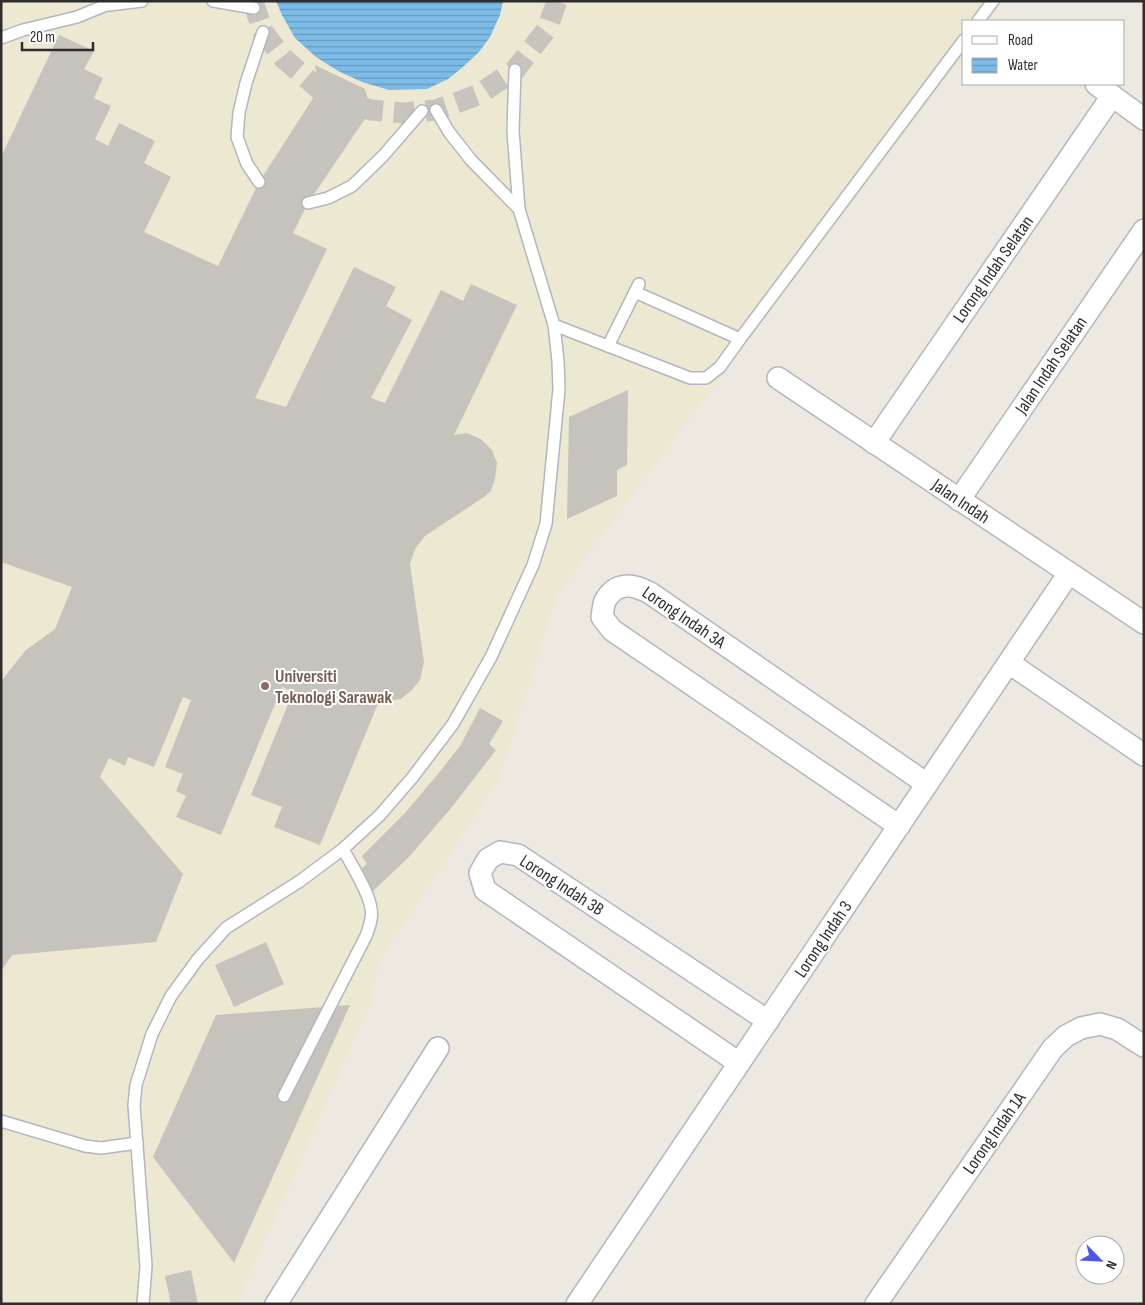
<svg xmlns="http://www.w3.org/2000/svg" width="1145" height="1305" font-family="'Sofia Sans Condensed',sans-serif">
  <style>
    .education { fill: #ede8d2 }
    .water { fill: url(#water-rules) }
    .building { fill: #c6c3bc }
    .lines { fill: none; stroke-linecap: round; stroke-linejoin: round }
    .minor-tunnel { stroke: #c7c3bd; stroke-width: 21; stroke-dasharray: 21 11; stroke-linecap: butt }
    .service-casing { stroke: #b4b5bf; stroke-width: 14 }
    .minor-casing { stroke: #b4b5bf; stroke-width: 24 }
    .service { stroke: #fff; stroke-width: 11 }
    .minor { stroke: #fff; stroke-width: 21 }
    .education-dot { fill: #8d6e63; stroke: #fff; stroke-width: 2 }
    .labels { text-anchor: middle; stroke-width: 4; stroke-linejoin: round; paint-order: stroke }
    .street-label { font-size: 18px; fill: #2d2d2d; stroke: #fff }
    .education-label { font-size: 18px; font-weight: bold; fill: #785e54; stroke: #fff; text-anchor: start }
  </style>
  <defs>
    <pattern id="water-rules" width="6" height="5" patternUnits="userSpaceOnUse" patternTransform="scale(1.25)"><rect width="6" height="5" fill="#7cbce7"/><path d="M0 2.5h6" fill="none" stroke="#6699bc"/></pattern>
  </defs>
  <rect width="100%" height="100%" fill="#ede9e1"/>
  <polygon class="education" points="1,1 1004,1 989,21 964,21 964,55 558,594 499,779 378,964 372,1000 237,1304 1,1304"/>
  <polygon class="water" points="276,1 503,1 500,15 490,37 479,52 463,67 448,79 427,89 389,90 362,82 338,71 316,57 295,38 282,15"/>
  <g class="building">
    <polygon points="59,35 94,51 84,69 103,78 94,98 111,106 95,139 108,146 119,123 155,141 144,163 171,177 144,232 218,266 259,182 319,89 315,65 365,89 371,110 308,203 293,233 327,249 255,398 286,407 354,267 396,287 386,306 412,320 371,398 385,403 441,290 463,301 471,284 517,305 454,435 467,433 481,439 492,450 497,463 495,478 491,491 484,497 425,536 415,549 410,564 424,662 420,680 411,691 401,699 386,701 379,701 320,845 274,827 282,807 251,795 293,692 282,687 221,835 176,817 186,796 176,791 183,774 165,767 191,700 183,697 154,767 128,757 125,766 109,758 100,777 183,874 156,942 12,955 1,971 1,683 5,676 26,650 55,629 72,587 1,562 1,157"/>
    <polygon points="628,390 627,465 617,470 617,496 567,519 569,417"/>
    <polygon points="480,708 503,721 489,744 496,750 452,807 409,857 373,891 357,873 367,864 362,856 405,813 438,774 460,746"/>
    <polygon points="266,942 284,984 234,1007 215,965"/>
    <polygon points="350,1005 234,1263 153,1157 216,1015"/>
    <polygon points="191,1270 198,1304 171,1304 165,1276"/>
  </g>
  <g class="lines">
    <polyline class="minor-tunnel" points="253,1 263,32 283,58 319,89 345,102 371,110 403,113 436,110 478,95 515,70 547,29 557,1"/>
    <g class="service-casing">
      <g id="service">
        <polyline points="213,1 254,8"/>
        <polyline points="109,5 142,1"/>
        <polyline points="978,21 993,1"/>
        <polyline points="1,38 23,30 77,17 116,1"/>
        <polyline points="436,110 449,132 471,160 519,209"/>
        <polyline points="259,182 247,164 237,137 239,113 246,83 263,32"/>
        <polyline points="308,203 328,198 352,186 383,156 422,111"/>
        <polyline points="635,292 740,339"/>
        <polyline points="554,325 690,378 706,378 720,367 740,339 964,40"/>
        <polyline points="608,346 639,284"/>
        <path d="M284,1096L366,936C369,927 373,919 371,909C370,894 351,864 343,849"/>
        <polyline points="1,1121 85,1146 101,1148 137,1143"/>
        <polyline points="143,1304 146,1266 134,1105 136,1085 152,1034 171,996 198,959 226,928 300,881 343,849 380,815 412,778 453,724 491,657 533,565 546,524 559,389 558,361 554,325 519,209 513,131 515,70"/>
      </g>
    </g>
    <g class="minor-casing">
      <g id="minor">
        <polyline points="1096,84 1144,119"/>
        <polyline points="778,378 1144,623"/>
        <polyline points="874,443 1112,96"/>
        <polyline points="959,500 1144,230"/>
        <polyline points="1009,663 1144,755"/>
        <path d="M899,826L612,630L602,617C603,612 603,606 605,601C616,581 633,584 650,593L927,784"/>
        <polyline points="739,1063 485,890 480,873 488,859 500,852 518,855 768,1021"/>
        <polyline points="276,1304 438,1048"/>
        <polyline points="577,1304 1069,573"/>
        <polyline points="876,1304 1053,1048 1066,1036 1081,1028 1100,1024 1117,1029 1144,1046"/>
      </g>
    </g>
    <use href="#service" class="service"/>
    <use href="#minor" class="minor"/>
  </g>
  <circle class="education-dot" cx="265" cy="686" r="5"/>
  <g class="labels">
    <g class="street-label">
      <text transform="translate(993 269) rotate(-55)" y="6">Lorong Indah Selatan</text>
      <text transform="translate(1051 365) rotate(-56)" y="6">Jalan Indah Selatan</text>
      <text transform="translate(961 501) rotate(34)" y="6">Jalan Indah</text>
      <text transform="translate(684 617) rotate(34)" y="6">Lorong Indah 3A</text>
      <text transform="translate(562 885) rotate(33)" y="6">Lorong Indah 3B</text>
      <text transform="translate(823 939) rotate(-56)" y="6">Lorong Indah 3</text>
      <text transform="translate(994 1133) rotate(-55)" y="6">Lorong Indah 1A</text>
    </g>
    <g class="education-label">
      <text x="275" y="682">Universiti<tspan x="275" dy="21">Teknologi Sarawak</tspan></text>
    </g>
  </g>
  <rect width="1145" height="1305" fill="none" stroke="#2d2d2d" stroke-width="5"/>
  <rect x="962" y="20" width="162" height="65" fill="#ffffff" stroke="#ababab"/>
  <rect x="972" y="36" width="25" height="8" fill="#ffffff" stroke="#ababab"/>
  <text x="1008" y="45" font-size="15" fill="#2d2d2d">Road</text>
  <rect x="972" y="58" width="25" height="15" fill="url(#water-rules)" stroke="#ababab"/>
  <text x="1008" y="70" font-size="15" fill="#2d2d2d">Water</text>
  <g transform="translate(1100 1260) rotate(114)"><circle r="24" fill="#ffffff" stroke="#ababab"/>
  <path d="M0-4L9 19L0 12L-9 19Z" fill="#4d56ed"/>
  <text y="-8" font-size="14" font-weight="bold" text-anchor="middle" fill="#2d2d2d">N</text>
  </g>
  <path d="M22 42v8h71v-8" fill="none" stroke="#2d2d2d" stroke-width="2.5"/>
  <text x="30" y="42" font-size="15" fill="#2d2d2d" stroke="#ffffff" stroke-width="4" paint-order="stroke">20 m</text>
</svg>
